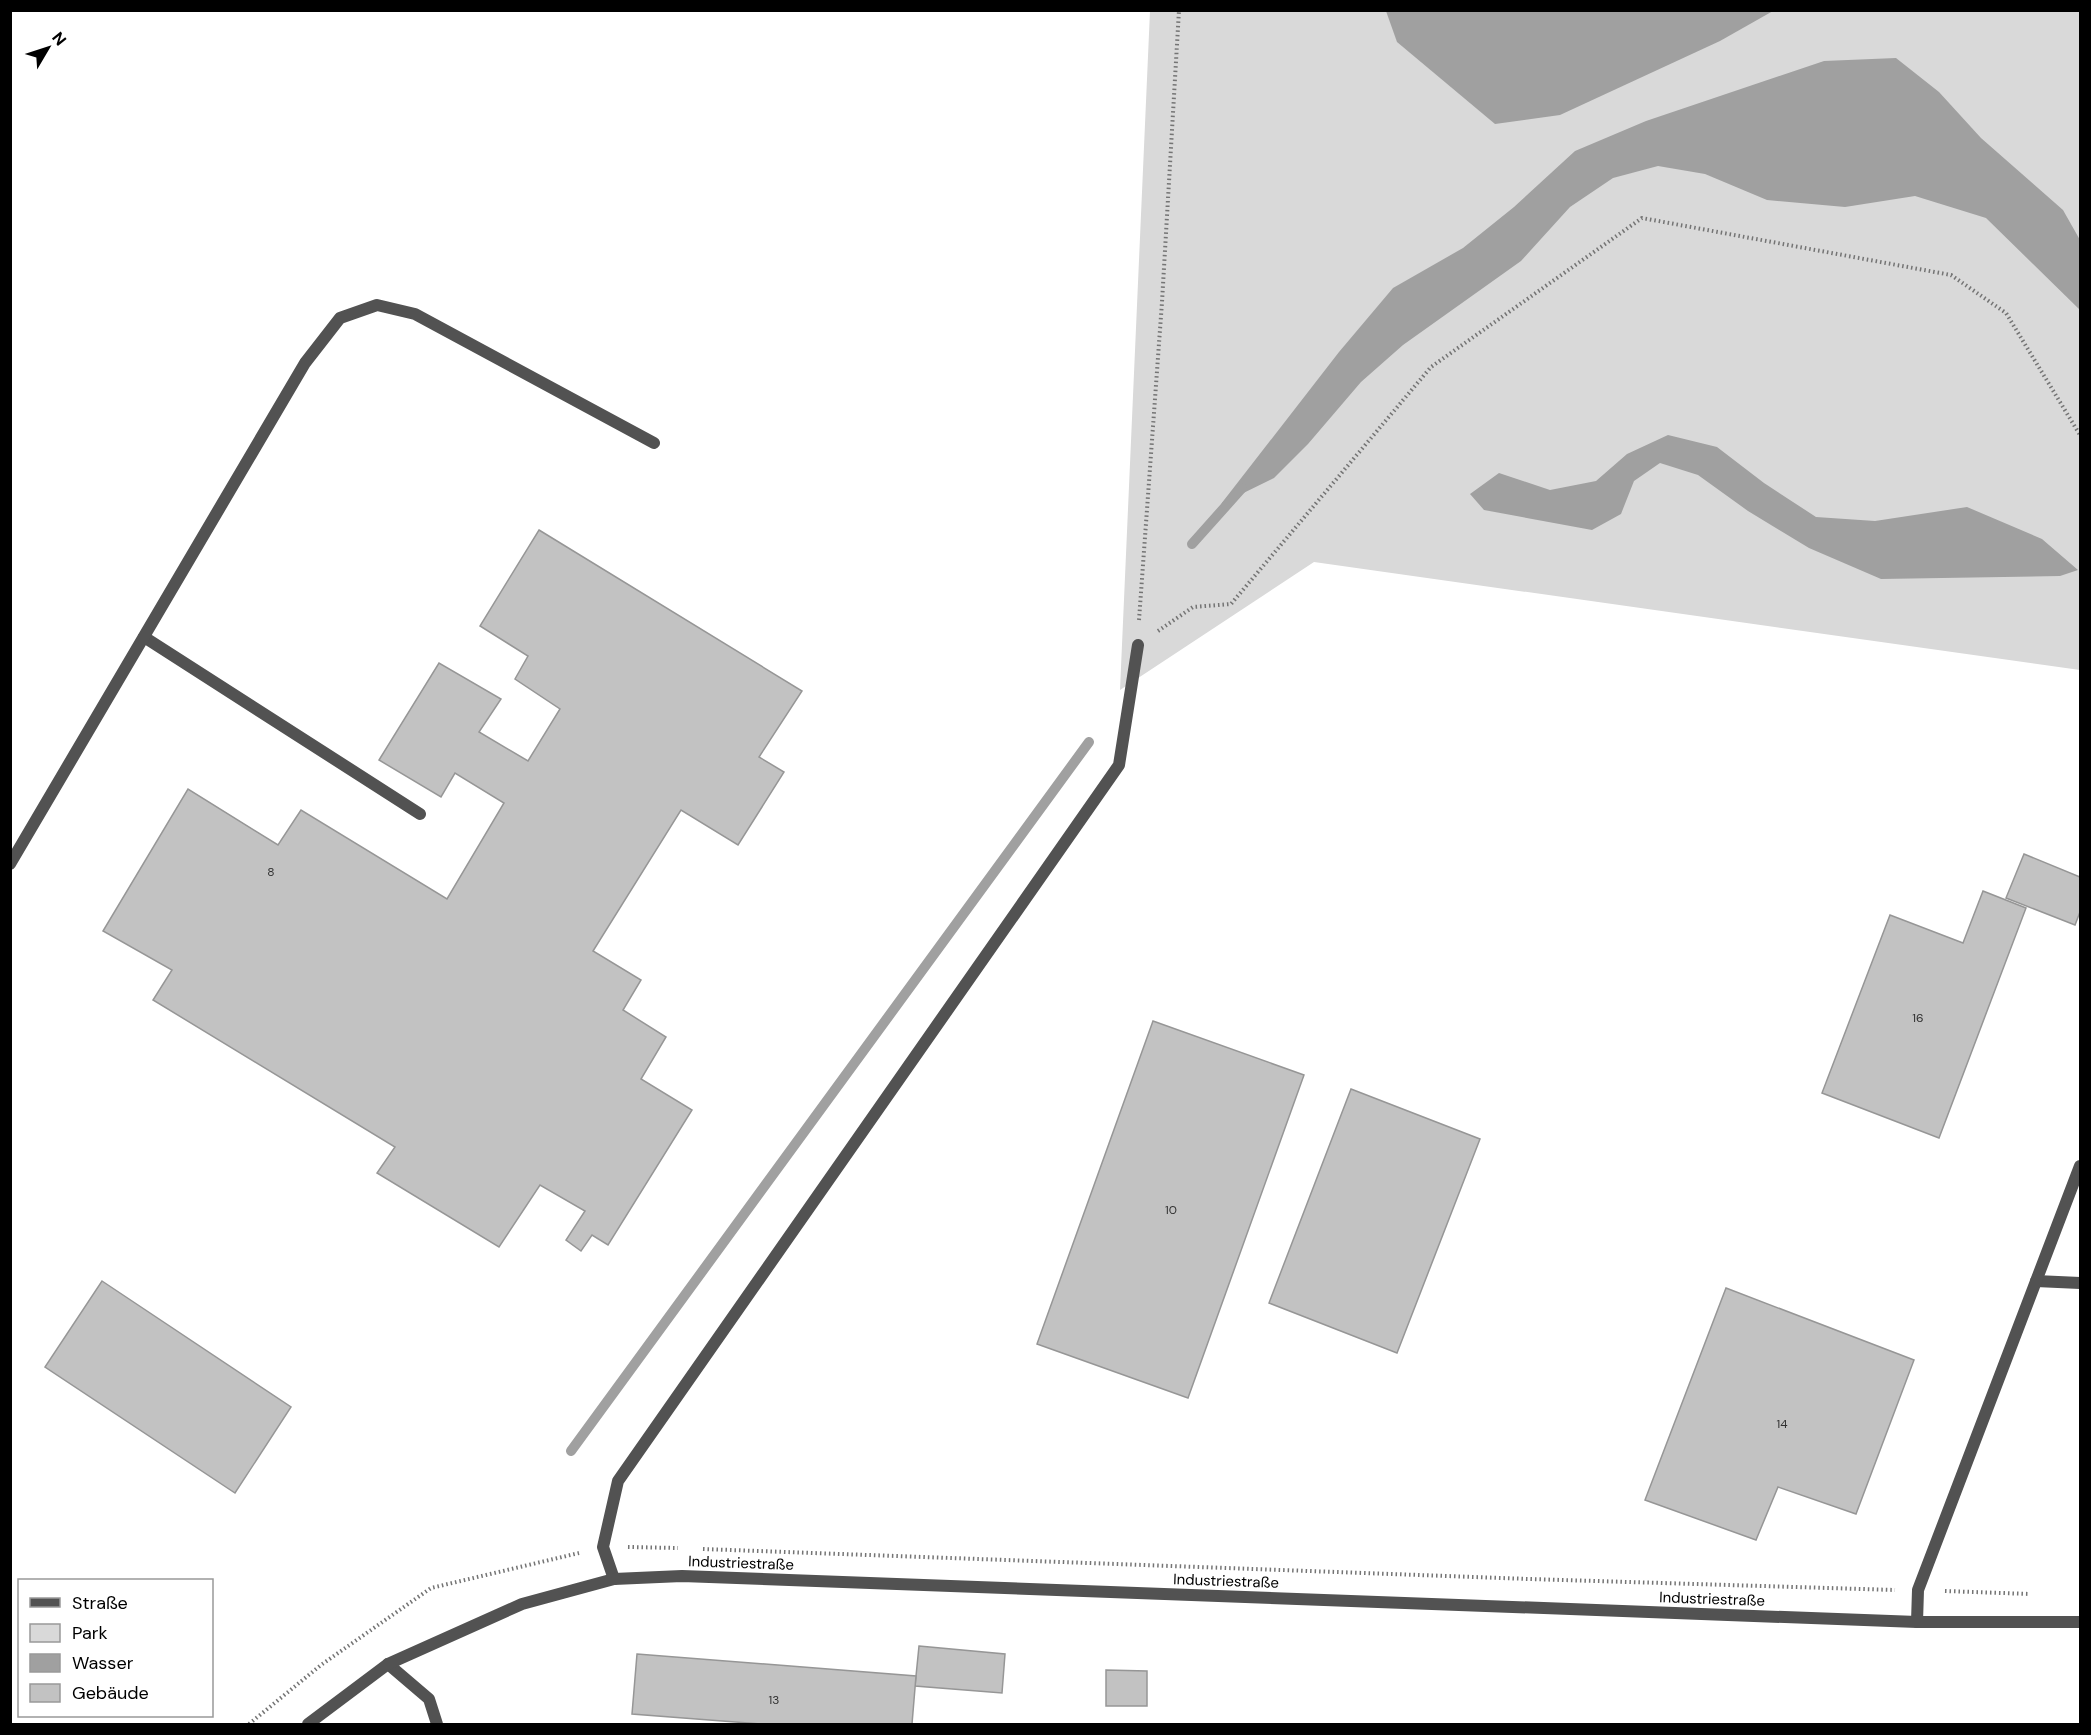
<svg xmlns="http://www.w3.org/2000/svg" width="2091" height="1735" font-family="'DM Sans',sans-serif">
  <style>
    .green { fill: #d9d9d9 }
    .water { fill: #a0a0a0 }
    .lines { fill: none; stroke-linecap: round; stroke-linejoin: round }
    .stream { stroke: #a0a0a0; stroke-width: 10 }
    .building { fill: #c2c2c2; stroke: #969696; stroke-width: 1.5 }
    .path { stroke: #747474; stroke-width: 4; stroke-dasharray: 1.5 3; stroke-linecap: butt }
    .lane { stroke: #525252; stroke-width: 12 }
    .street { stroke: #525252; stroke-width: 12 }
    .labels { text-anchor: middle; stroke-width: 4.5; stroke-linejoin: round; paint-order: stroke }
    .number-label { font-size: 12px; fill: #303030 }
    .street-label { font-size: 15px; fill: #000; stroke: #fff }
  </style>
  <rect width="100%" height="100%" fill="#fff"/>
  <polygon class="green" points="1150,11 2080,11 2080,670 1314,562 1120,690"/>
  <g class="water">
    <polygon points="1386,11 1386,10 1773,11 1720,41 1560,115 1495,124 1397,42"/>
    <polygon points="1896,58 1939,92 1981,138 2063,210 2080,240 2080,310 1986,218 1915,196 1845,207 1767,200 1705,174 1658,166 1613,178 1570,207 1521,261 1403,345 1361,382 1308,444 1274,478 1221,504 1339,352 1393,288 1463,248 1514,207 1575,151 1646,121 1824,61"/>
    <polygon points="1668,435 1717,447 1764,483 1816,517 1875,521 1967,507 2042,539 2078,570 2060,576 1881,579 1809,548 1748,511 1698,475 1660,463 1634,481 1621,514 1592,530 1484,510 1470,494 1499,473 1550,490 1596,481 1627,454"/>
  </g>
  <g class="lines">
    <g class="stream">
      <polyline points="1192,544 1242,488"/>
      <polyline points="571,1451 1089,742"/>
    </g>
  </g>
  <g class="building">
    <polygon points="539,530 802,691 759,757 784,772 738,845 681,810 593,951 641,980 623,1010 666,1037 641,1079 692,1110 608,1245 592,1235 581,1251 566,1240 585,1211 540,1185 499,1247 377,1173 395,1147 153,1000 172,970 103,931 188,789 278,845 301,810 447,899 504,803 455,773 441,797 379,760 439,663 501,699 479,732 528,761 560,709 515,679 528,656 480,626"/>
    <polygon points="2024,854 2080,877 2080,912 2075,925 2006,898"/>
    <polygon points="1983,891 2026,908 1939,1138 1822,1093 1890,915 1963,943"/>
    <polygon points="1153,1021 1304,1075 1188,1398 1037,1344"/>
    <polygon points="1351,1089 1480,1139 1397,1353 1269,1303"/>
    <polygon points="102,1281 291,1407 235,1493 45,1367"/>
    <polygon points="1726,1288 1914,1360 1856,1514 1778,1487 1756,1540 1645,1500"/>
    <polygon points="919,1646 1005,1654 1002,1693 915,1686"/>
    <polygon points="637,1654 916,1676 912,1724 761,1724 632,1714"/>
    <polygon points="1106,1670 1147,1671 1147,1706 1106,1706"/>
  </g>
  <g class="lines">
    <g class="path">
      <polyline points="1139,620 1162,302 1179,10"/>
      <polyline points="1158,631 1193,607 1231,604 1431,367 1642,218 1951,275 2006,313 2080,435"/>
      <polyline points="628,1547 678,1548"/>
      <polyline points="703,1549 1529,1579 1895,1590"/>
      <polyline points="1945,1591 2030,1594"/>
      <polyline points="249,1724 321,1665 431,1588 579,1553"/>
    </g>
    <g class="lane">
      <polyline points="144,637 420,814"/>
      <polyline points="10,864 305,363 340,318 377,305 415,314 654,443"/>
      <polyline points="2036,1281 2080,1283"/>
      <polyline points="614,1579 603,1547 618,1481 1119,765 1138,645"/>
      <polyline points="1917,1622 1918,1590 2080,1166"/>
    </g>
    <g class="street">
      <polyline points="388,1664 429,1699 437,1724"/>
      <polyline points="308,1724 388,1664 522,1604 614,1579 682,1576 1917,1622 2080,1622"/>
    </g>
  </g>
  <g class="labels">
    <g class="number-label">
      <text x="271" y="876">8</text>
      <text x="1918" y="1022">16</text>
      <text x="1171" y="1214">10</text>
      <text x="1782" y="1428">14</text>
      <text x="774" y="1704">13</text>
    </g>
    <g class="street-label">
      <text transform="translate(741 1563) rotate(2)" y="5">Industriestraße</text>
      <text transform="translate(1226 1581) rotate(2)" y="5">Industriestraße</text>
      <text transform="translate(1712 1599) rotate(2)" y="5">Industriestraße</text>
    </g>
  </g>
  <rect width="2091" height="1735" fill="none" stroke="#000000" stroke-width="24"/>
  <rect x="18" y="1579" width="195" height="138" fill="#ffffff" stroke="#999999" stroke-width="1.5"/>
  <rect x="30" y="1598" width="30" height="9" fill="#525252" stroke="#999999" stroke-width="1.5"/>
  <text x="72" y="1609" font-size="18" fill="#000000">Straße</text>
  <rect x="30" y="1624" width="30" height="18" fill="#d9d9d9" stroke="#999999" stroke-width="1.5"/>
  <text x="72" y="1639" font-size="18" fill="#000000">Park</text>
  <rect x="30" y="1654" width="30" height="18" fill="#a0a0a0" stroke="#999999" stroke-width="1.5"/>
  <text x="72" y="1669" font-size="18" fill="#000000">Wasser</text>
  <rect x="30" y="1684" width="30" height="18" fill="#c2c2c2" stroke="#999999" stroke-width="1.5"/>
  <text x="72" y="1699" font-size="18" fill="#000000">Gebäude</text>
  <g transform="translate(48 48) rotate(51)" stroke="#ffffff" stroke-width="4.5" paint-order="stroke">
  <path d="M0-4.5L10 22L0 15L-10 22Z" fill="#000000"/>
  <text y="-9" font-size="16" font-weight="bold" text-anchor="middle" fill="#000000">N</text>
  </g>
</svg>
